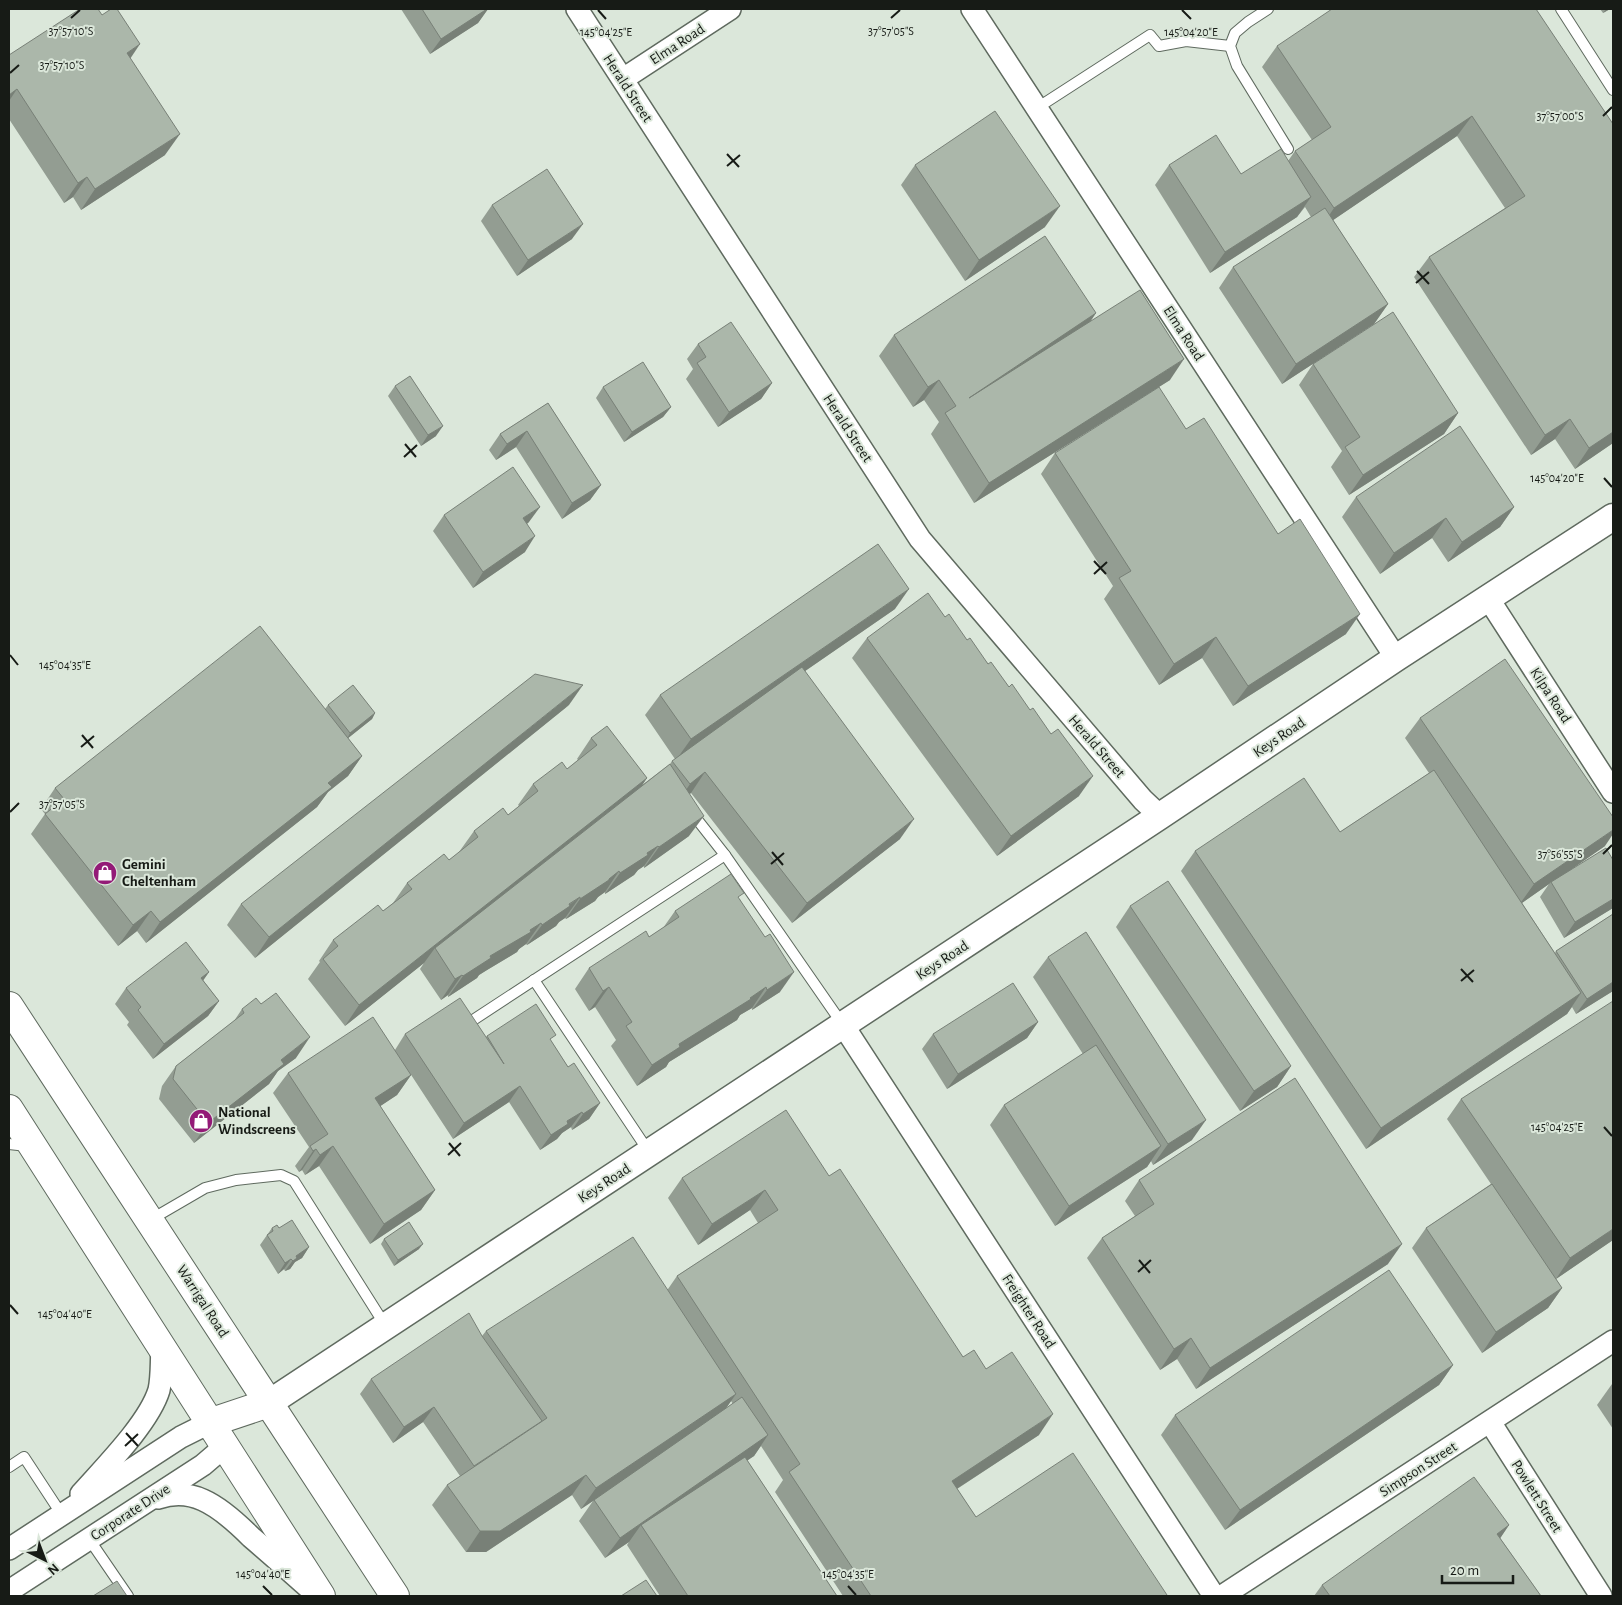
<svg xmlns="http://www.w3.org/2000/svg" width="1622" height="1605" font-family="'Alegreya Sans',sans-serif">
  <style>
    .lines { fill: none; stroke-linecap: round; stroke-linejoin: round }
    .service-casing { stroke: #5f6a5f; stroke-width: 12 }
    .minor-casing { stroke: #5f6a5f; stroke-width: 24 }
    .tertiary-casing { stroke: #5f6a5f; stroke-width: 29 }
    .trunk-casing { stroke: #5f6a5f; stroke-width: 30 }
    .service { stroke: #fff; stroke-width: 10 }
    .minor { stroke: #fff; stroke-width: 21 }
    .tertiary { stroke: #fff; stroke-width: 26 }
    .trunk { stroke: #fff; stroke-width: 28 }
    .wall { fill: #939d92; fill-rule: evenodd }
    .shaded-wall { fill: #788077 }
    .building { fill: #abb7aa; stroke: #788077 }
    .ticks { fill: none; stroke: #171b16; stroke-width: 2 }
    .labels { text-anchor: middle; stroke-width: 4; stroke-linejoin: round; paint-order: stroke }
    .street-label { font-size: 15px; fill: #171b16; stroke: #dbe7da }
    .poi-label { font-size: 15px; font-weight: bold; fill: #171b16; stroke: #dbe7da; text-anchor: start }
    .ticks-label { font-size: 12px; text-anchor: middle; fill: #171b16; stroke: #dbe7da; stroke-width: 4; stroke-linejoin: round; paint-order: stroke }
  </style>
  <rect width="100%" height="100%" fill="#dbe7da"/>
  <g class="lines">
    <g class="service-casing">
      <g id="service">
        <polyline points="1268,9 1248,22 1235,33 1230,46 1237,66 1288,149"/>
        <polyline points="1561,9 1613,90"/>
        <polyline points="1037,108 1150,35 1159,46 1186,41 1230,46"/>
        <polyline points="692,813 725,855 843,1025"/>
        <polyline points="534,980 649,1152"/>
        <polyline points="467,1024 725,855"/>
        <polyline points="9,1144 27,1146"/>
        <polyline points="150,1220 205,1188 236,1180 281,1175 294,1181 385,1325"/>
        <polyline points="9,1467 24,1457 62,1515"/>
        <polyline points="89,1539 128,1596"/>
      </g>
    </g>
    <g class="minor-casing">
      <g id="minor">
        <polyline points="577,9 920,539 1143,800 1160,816"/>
        <polyline points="972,9 1396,658"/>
        <polyline points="623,79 730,9"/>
        <polyline points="1488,598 1613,792"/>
        <polyline points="843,1025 1214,1596"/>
        <polyline points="1490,1422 1601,1596"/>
        <path d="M81,1494C104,1468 149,1423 159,1390C162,1377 161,1362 162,1348"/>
        <path d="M158,1498C173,1493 188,1493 203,1500C221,1508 237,1523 251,1537C271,1554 290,1571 309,1588"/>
        <polyline points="9,1549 181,1437 209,1423"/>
        <polyline points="9,1591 203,1465 224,1447"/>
        <polyline points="1222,1596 1613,1341"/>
      </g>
    </g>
    <g class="tertiary-casing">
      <polyline id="tertiary" points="269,1403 1160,816 1396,658 1613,517"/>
    </g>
    <g class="trunk-casing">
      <g id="trunk">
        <polyline points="9,1006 395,1596"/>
        <polyline points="9,1109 321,1596"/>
        <polyline points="209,1423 269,1403"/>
      </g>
    </g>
    <use href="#service" class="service"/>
    <use href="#minor" class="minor"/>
    <use href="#tertiary" class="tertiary"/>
    <use href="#trunk" class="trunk"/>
  </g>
  <g class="wall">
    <polygon points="401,9 488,9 478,23 430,54"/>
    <polygon points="1536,9 1613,443 1575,469 1555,439 1531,455 1414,277 1429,257 1505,208 1457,136 1333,220 1388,304 1374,324 1282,384 1219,288 1233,267 1311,217 1305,207 1297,217 1210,273 1155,185 1169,165 1241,174 1288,161 1295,151 1312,140 1262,67 1277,46"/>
    <polygon points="1600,9 1610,9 1603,13"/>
    <polygon points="9,55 130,58 165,155 81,210 73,197 64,203 9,119"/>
    <polygon points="915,165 1045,227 965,281 901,185"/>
    <polygon points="492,205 572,239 517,276 481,221"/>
    <polygon points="1096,313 1090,321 1170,380 974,503 931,434 939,422 924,400 913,407 879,356 894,335"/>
    <polygon points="698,344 772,383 761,399 718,427 686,379 693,369 687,359"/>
    <polygon points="1313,364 1458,413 1444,434 1349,495 1331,467 1342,451 1299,385"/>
    <polygon points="395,386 436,436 421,446 388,396"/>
    <polygon points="603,387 671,407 663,417 624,442 596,398"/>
    <polygon points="548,403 601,485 590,500 562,519 516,447 496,460 489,450 500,434"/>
    <polygon points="1186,429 1278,534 1346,634 1233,706 1202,658 1159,685 1104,599 1113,586 1041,474 1055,453"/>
    <polygon points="1356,497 1514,507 1500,527 1448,562 1432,538 1380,574 1342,517"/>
    <polygon points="444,515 529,522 527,524 525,552 473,588 433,531"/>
    <polygon points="895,609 805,671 900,839 792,923 691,793 689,794 689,836 644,868 644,866 638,870 634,875 605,894 605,892 598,897 595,901 566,919 565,918 559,922 556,926 527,945 526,944 519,949 517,952 487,970 479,975 477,978 448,997 448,995 441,1000 420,969 424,963 345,1026 308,979 320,962 319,961 333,940 383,911 393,903 407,883 449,860 460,852 459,852 474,831 508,815 519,806 518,805 533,784 567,769 578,760 577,759 591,738 647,778 642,785 670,764 672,761 675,759 645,715 660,695"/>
    <polygon points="945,617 967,640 1009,687 1079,796 997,856 852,658 867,638"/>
    <polygon points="328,705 375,713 372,719 348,738 362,756 348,776 328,792 317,807 146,943 137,931 118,946 31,834 45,814 41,809 55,788 325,709"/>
    <polygon points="569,705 255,958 227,925 241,904"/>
    <polygon points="1420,718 1605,846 1571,869 1613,860 1613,908 1564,938 1540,897 1549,884 1522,903 1555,953 1556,951 1613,914 1613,991 1576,1014 1572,1007 1567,1014 1366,1149 1181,871 1195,851 1340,832 1429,773 1405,738"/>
    <polygon points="740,899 780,992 752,1010 752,1008 740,1015 737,1020 669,1062 666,1067 637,1086 611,1046 616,1040 595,1007 589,1011 575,989 589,968 649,937 663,928 675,911"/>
    <polygon points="1130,906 1291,1066 1277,1087 1240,1111 1116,927"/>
    <polygon points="1048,957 1192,1140 1153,1165 1151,1161 1147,1167 1055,1226 990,1125 1004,1105 1083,1054 1033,977"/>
    <polygon points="209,972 203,980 219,1001 208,1016 153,1059 127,1025 129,1022 115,1004 126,988"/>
    <polygon points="242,1009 296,1058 278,1071 269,1084 194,1143 159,1099 162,1086 176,1066 234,1021"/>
    <polygon points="1038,1022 1027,1038 947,1089 922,1049 933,1034"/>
    <polygon points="405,1034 486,1037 487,1036 551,1041 568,1067 600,1103 589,1119 572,1130 571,1127 562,1133 557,1139 540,1150 509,1102 453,1139 404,1064 411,1075 397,1095 380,1106 435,1190 421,1210 370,1244 319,1166 305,1175 302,1170 299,1172 295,1166 309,1147 273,1093 288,1073 395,1050"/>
    <polygon points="1461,1099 1613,1240 1556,1279 1562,1288 1548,1308 1482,1353 1412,1248 1426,1228 1491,1184 1447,1119"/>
    <path d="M829,1176L963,1357L986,1369L1039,1435L957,1489L976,1517L1166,1596H843L775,1492L783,1480L761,1446L754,1456L747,1460L837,1596H660L627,1545L629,1542L605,1558L579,1521L593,1501L581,1509L572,1495L486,1552H466L432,1505L447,1485L460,1476L423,1422L393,1443L360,1394L371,1379L482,1336L486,1331L668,1289L677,1276L758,1223L750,1210L698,1245L668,1198L682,1178ZM731,1401L733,1404L726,1408Z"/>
    <polygon points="1139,1180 1388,1264 1196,1389 1177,1359 1160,1370 1087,1258 1102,1238 1135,1216 1125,1201"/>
    <polygon points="272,1228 279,1228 309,1247 302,1258 295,1262 290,1269 285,1271 284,1269 278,1274 260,1245"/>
    <polygon points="384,1239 419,1249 394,1266 381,1244"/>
    <polygon points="1453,1365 1439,1385 1225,1530 1161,1435 1175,1415"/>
    <polygon points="1613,1383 1613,1429 1597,1405 1612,1384"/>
    <polygon points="1509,1525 1500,1538 1541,1596 1314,1596 1322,1585"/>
  </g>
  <g class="shaded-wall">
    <polygon points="487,9 488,9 478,23 430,54 441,39"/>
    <polygon points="1606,9 1610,9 1603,13"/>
    <polygon points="140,44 126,65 127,53"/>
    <polygon points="17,89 9,101 9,95"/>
    <polygon points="1472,116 1457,136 1320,229 1334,208"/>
    <polygon points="180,134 165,155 81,210 95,189"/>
    <polygon points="87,177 73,197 64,203 78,183"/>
    <polygon points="1311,197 1297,217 1210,273 1225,252"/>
    <polygon points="1060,206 1045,227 965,281 979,260"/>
    <polygon points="583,224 572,239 517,276 528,260"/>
    <polygon points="1388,304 1374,324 1282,384 1296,364"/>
    <polygon points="1096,313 1082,334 969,398"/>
    <polygon points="1184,359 1170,380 974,503 989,483"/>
    <polygon points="939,380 924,400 913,407 928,387"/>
    <polygon points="772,383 761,399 718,427 729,412"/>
    <polygon points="671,407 663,417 624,442 632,432"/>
    <polygon points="1458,413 1444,434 1349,495 1363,475"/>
    <polygon points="1570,419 1555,439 1531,455 1545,435"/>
    <polygon points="443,426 436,436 421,446 428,435"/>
    <polygon points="527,431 516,447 496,460 507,444"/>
    <polygon points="1613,432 1613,443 1575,469 1589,448"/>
    <polygon points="601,485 590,500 562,519 572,503"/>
    <polygon points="540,507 529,522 512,534 523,518"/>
    <polygon points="1514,507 1500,527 1448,562 1462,542"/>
    <polygon points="1446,518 1432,538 1380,574 1394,553"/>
    <polygon points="535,536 525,552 473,588 483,572"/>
    <polygon points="909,589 895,609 676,760 691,739"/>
    <polygon points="1360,614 1346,634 1233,706 1248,686"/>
    <polygon points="1216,637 1202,658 1159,685 1174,664"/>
    <polygon points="583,685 569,705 255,958 269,937"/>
    <polygon points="375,713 372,719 347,739 350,733"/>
    <polygon points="362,756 348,776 328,792 317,807 146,943 160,922 328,783"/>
    <polygon points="705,772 691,793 676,805 690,784"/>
    <polygon points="1093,776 1079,796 997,856 1011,836"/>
    <polygon points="647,778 633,799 435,948 424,963 345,1026 359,1005"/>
    <polygon points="704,816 689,836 644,868 659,847"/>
    <polygon points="914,819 900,839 792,923 807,903"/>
    <polygon points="1613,830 1613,834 1605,846 1552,883 1551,882 1549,884 1519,905 1534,884"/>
    <polygon points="658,846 644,866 638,870 634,875 605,894 620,873 647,853"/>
    <polygon points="619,871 605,892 598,897 595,901 566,919 580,899"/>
    <polygon points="580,897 565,918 559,922 556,926 527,945 542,925"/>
    <polygon points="1613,899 1613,908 1564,938 1575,922"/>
    <polygon points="151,911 137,931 118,946 133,925"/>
    <polygon points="541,923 526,944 519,949 517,952 487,970 479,975 477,978 448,997 463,976 490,956"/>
    <polygon points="209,972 198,988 201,978"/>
    <polygon points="794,972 780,992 752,1010 767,990"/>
    <polygon points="462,975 448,995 441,1000 455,979"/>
    <polygon points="1613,982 1613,991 1576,1014 1587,999"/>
    <polygon points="609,987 595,1007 589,1011 603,991"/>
    <polygon points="766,987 752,1008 740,1015 737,1020 669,1062 666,1067 637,1086 652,1065 679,1044"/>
    <polygon points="1581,993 1567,1014 1366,1149 1381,1128"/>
    <polygon points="219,1001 208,1016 153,1059 164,1044"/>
    <polygon points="1038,1022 1027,1038 947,1089 958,1074"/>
    <polygon points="310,1037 296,1058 278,1071 269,1084 194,1143 208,1123 281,1060"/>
    <polygon points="1291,1066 1277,1087 1240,1111 1254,1091"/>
    <polygon points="411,1075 397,1095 361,1119 375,1098"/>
    <polygon points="520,1086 509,1102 453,1139 464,1123"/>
    <polygon points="600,1103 589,1119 572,1130 583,1114"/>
    <polygon points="582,1112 571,1127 562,1133 557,1139 540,1150 551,1135 567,1121"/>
    <polygon points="1206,1120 1192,1140 1153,1165 1168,1144"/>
    <polygon points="333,1146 319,1166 305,1175 320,1155"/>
    <polygon points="1161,1146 1147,1167 1055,1226 1069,1206"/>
    <polygon points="316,1149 302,1170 299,1172 313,1151"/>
    <polygon points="435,1190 421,1210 370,1244 384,1224"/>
    <polygon points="765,1190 750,1210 698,1245 712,1224"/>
    <polygon points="1613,1229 1613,1240 1556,1279 1570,1258"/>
    <polygon points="423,1244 419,1249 394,1266 398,1260"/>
    <polygon points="1402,1244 1388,1264 1196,1389 1210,1368"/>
    <polygon points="309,1247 302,1258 295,1262 290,1269 285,1271 296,1256"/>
    <polygon points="291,1259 284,1269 278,1274 285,1263"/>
    <polygon points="1562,1288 1548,1308 1482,1353 1496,1332"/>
    <polygon points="1191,1338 1177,1359 1160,1370 1174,1349"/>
    <polygon points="1453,1365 1439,1385 1225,1530 1240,1510"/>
    <polygon points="736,1394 722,1414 581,1509 596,1488"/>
    <polygon points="434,1407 423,1422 393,1443 404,1427"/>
    <polygon points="1053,1414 1039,1435 938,1501 952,1481"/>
    <polygon points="768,1435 754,1456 645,1531 641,1525 629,1542 605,1558 620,1538"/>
    <polygon points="586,1475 572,1495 486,1552 466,1552 480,1531"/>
    <polygon points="1509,1525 1495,1546 1497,1534"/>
  </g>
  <g class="building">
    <polygon points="80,9 98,9 102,15 111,9 117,9 140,44 127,53 180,134 95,189 87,177 78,183 17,89 9,95 9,55"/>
    <polygon points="422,9 487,9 441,39"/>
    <polygon points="1332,9 1536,9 1613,124 1613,432 1589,448 1570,419 1545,435 1429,257 1525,196 1472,116 1334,208 1295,151 1331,127 1277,46"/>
    <polygon points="995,111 1060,206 979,260 915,165"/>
    <polygon points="1216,135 1241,174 1281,149 1311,197 1225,252 1169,165"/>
    <polygon points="547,169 583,224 528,260 492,205"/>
    <polygon points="1325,208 1388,304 1296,364 1233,267"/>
    <polygon points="1045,236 1096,313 969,398 1140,290 1184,359 989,483 945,413 956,406 939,380 928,387 894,335"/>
    <polygon points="1393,312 1458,413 1363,475 1345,447 1360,437 1313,364"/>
    <polygon points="731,322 772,383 729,412 697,363 706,357 698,344"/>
    <polygon points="643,362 671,407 632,432 603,387"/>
    <polygon points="410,376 443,426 428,435 395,386"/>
    <polygon points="1159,387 1186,429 1204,418 1278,534 1300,519 1360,614 1248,686 1216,637 1174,664 1119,578 1131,571 1055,453"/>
    <polygon points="548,403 601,485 572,503 527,431 507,444 500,434"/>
    <polygon points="1460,426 1514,507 1462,542 1446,518 1394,553 1356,497"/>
    <polygon points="513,467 540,507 523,518 535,536 483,572 444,515"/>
    <polygon points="878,544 909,589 691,739 660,695"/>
    <polygon points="928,593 945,617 949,614 967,640 970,638 988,664 991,662 1009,687 1012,684 1030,710 1033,708 1051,734 1058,729 1093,776 1011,836 867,638"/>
    <polygon points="260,626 362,756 328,783 332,787 160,922 151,911 133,925 45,814 64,799 55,788"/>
    <polygon points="1505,659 1613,817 1613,830 1534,884 1420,718"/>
    <polygon points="802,667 914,819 807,903 705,772 690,784 672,761"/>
    <polygon points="535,674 583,685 269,937 241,904"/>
    <polygon points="353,685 375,713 350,733 328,705"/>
    <polygon points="607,726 647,778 359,1005 323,959 338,946 333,940 378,905 383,911 412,889 407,883 444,854 449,860 478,837 474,831 503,808 508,815 538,791 533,784 562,762 567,769 597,745 591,738"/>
    <polygon points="670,764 704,816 659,847 658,846 647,853 648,855 620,873 619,871 609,879 609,880 580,899 580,897 569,904 570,906 542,925 541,923 530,930 531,932 490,956 491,958 463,976 462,975 455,979 435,948"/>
    <polygon points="1434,770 1581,993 1381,1128 1195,851 1304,778 1340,832"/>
    <polygon points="1606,848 1613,860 1613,899 1575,922 1551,882"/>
    <polygon points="731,874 744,893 738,897 765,937 770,934 794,972 767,990 766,987 750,998 751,999 679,1044 680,1047 652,1065 626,1026 632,1022 609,987 603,991 589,968 646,931 649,937 679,917 675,911"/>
    <polygon points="1168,881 1291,1066 1254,1091 1130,906"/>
    <polygon points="1613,914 1613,982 1587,999 1556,951"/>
    <polygon points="1086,932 1206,1120 1168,1144 1048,957"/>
    <polygon points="186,942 209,972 201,978 219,1001 164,1044 138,1010 141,1007 126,988"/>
    <polygon points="1013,983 1038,1022 958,1074 933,1034"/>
    <polygon points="276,993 310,1037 281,1060 284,1064 208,1123 173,1079 176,1066 244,1013 242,1009 256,998 261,1004"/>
    <polygon points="460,998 504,1064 487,1036 536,1004 556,1035 550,1039 568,1067 574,1063 600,1103 583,1114 582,1112 567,1121 568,1124 551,1135 520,1086 464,1123 405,1034"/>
    <polygon points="1613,1001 1613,1229 1570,1258 1461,1099"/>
    <polygon points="373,1017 411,1075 375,1098 435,1190 384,1224 333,1146 320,1155 316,1149 313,1151 310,1146 328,1134 288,1073"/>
    <polygon points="1096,1045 1161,1146 1069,1206 1004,1105"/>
    <polygon points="1295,1078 1402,1244 1210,1368 1191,1338 1174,1349 1102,1238 1154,1204 1139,1180"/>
    <polygon points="786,1110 829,1176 840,1169 963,1357 974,1350 986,1369 1012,1352 1053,1414 952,1481 976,1517 1073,1453 1167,1595 1165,1596 871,1596 789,1472 800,1464 677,1276 778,1210 765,1190 712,1224 682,1178"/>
    <polygon points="1492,1184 1562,1288 1496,1332 1426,1228"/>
    <polygon points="292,1220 309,1247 296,1256 297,1258 293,1261 291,1259 285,1263 267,1235 273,1231 272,1228 277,1225 279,1228"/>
    <polygon points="409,1222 423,1244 398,1260 384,1239"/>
    <polygon points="633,1237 736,1394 596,1488 586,1475 500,1531 480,1531 447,1485 547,1418 486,1331"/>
    <polygon points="1389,1270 1453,1365 1240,1510 1175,1415"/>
    <polygon points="469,1313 482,1336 542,1421 474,1466 434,1407 404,1427 371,1379"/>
    <polygon points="742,1397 768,1435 620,1538 594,1500"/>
    <polygon points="745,1457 837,1596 688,1596 641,1525"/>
    <polygon points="1474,1477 1509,1525 1497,1534 1541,1596 1330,1596 1322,1585"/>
    <polygon points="646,1580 657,1596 621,1596"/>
    <polygon points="117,1581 127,1596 93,1596"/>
  </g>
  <path class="ticks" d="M598,10L606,19M1182,10L1191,19M71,18L80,10M891,18L900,10M10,73L19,65M1603,116L1612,107M727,154L739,167M727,166L740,155M1417,271L1429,284M1416,283L1429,272M405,444L416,457M404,457L417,445M1604,478L1612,487M1094,561L1106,574M1094,574L1107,562M10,655L18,665M82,735L93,748M81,747L94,736M10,812L19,803M772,852L783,865M1603,854L1612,845M771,864L784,853M1461,969L1473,982M1461,981L1474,970M1604,1127L1612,1136M449,1143L460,1156M448,1155L461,1143M1139,1260L1150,1273M1138,1272L1151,1260M10,1305L18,1314M126,1433L138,1446M125,1446L138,1434M263,1586L272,1595M848,1586L856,1595"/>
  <defs>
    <g id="shop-disc" transform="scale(1.25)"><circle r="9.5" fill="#931a77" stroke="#dbe7da"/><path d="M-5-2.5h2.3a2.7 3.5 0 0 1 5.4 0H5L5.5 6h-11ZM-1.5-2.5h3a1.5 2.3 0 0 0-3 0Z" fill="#fff"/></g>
  </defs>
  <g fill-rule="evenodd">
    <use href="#shop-disc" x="105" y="873"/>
    <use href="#shop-disc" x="201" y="1121"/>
  </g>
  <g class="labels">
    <g class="street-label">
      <text transform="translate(677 44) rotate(-33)" y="5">Elma Road</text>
      <text transform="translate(628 88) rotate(57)" y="5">Herald Street</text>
      <text transform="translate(1184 333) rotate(57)" y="5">Elma Road</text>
      <text transform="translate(848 428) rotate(57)" y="5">Herald Street</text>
      <text transform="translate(1551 695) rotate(57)" y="5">Kilpa Road</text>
      <text transform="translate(1279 737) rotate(-34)" y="5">Keys Road</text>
      <text transform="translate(1097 746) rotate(49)" y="5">Herald Street</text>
      <text transform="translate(942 960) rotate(-33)" y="5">Keys Road</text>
      <text transform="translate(604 1183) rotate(-33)" y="5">Keys Road</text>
      <text transform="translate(203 1301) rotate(57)" y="5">Warrigal Road</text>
      <text transform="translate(1029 1311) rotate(57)" y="5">Freighter Road</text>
      <text transform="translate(1418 1469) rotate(-33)" y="5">Simpson Street</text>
      <text transform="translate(1537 1496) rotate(58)" y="5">Powlett Street</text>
      <text transform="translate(130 1512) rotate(-33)" y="5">Corporate Drive</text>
    </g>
    <g class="poi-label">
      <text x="122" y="869">Gemini<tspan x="122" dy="17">Cheltenham</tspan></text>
      <text x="218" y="1117">National<tspan x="218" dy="17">Windscreens</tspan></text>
    </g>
  </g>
  <g class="ticks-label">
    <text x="71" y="35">37°57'10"S</text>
    <text x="891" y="35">37°57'05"S</text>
    <text x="606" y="36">145°04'25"E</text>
    <text x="1191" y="36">145°04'20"E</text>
    <text x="62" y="69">37°57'10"S</text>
    <text x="1560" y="120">37°57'00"S</text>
    <text x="1557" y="482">145°04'20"E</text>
    <text x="65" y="669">145°04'35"E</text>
    <text x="62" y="808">37°57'05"S</text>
    <text x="1560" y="858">37°56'55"S</text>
    <text x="1557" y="1131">145°04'25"E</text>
    <text x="65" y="1318">145°04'40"E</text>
    <text x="263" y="1578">145°04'40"E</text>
    <text x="848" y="1578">145°04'35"E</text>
  </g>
  <rect width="1622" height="1605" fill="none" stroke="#171b16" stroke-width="20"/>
  <g transform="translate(45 1560) rotate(138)" stroke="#dbe7da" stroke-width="4" paint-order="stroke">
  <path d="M0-4L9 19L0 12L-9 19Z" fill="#171b16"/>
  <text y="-8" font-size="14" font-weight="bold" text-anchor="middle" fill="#171b16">N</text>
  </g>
  <path d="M1442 1575v8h71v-8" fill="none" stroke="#171b16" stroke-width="2.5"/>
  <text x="1450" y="1575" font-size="15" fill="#171b16" stroke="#dbe7da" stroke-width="4" paint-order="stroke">20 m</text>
</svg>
